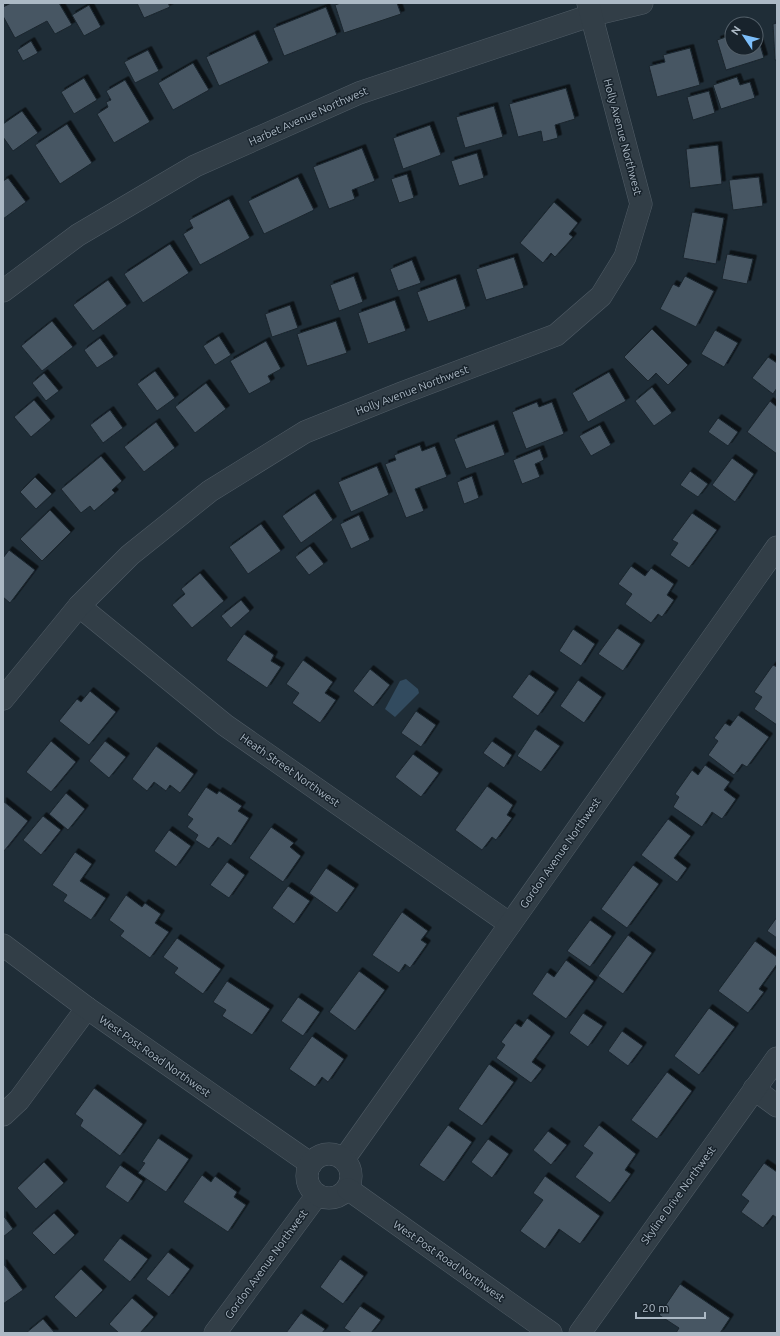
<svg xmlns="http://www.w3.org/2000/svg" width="780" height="1336" font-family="Ubuntu,sans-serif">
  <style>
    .water { fill: #324b5f }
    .building { fill: #475763; stroke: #1a252e; filter: url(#shadow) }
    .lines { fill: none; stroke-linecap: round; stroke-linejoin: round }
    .minor-casing { stroke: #505c66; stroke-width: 23 }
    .tertiary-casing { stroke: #505c66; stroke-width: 23 }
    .minor { stroke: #323e47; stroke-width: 22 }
    .tertiary { stroke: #323e47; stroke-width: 22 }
    .labels { text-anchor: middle; stroke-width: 3; stroke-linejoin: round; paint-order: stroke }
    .street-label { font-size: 11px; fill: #acb9c5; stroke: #18232c }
  </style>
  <defs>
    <filter id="shadow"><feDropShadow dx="3.5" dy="-3.5" stdDeviation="0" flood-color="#0009"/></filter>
  </defs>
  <rect width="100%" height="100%" fill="#1f2d37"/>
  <polygon class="water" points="406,679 418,689 419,693 395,717 385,709 400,681"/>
  <g class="building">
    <polygon points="11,3 59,3 72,25 55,34 47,21 15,38 3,16 3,7"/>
    <polygon points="137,3 168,3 170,7 144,18"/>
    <polygon points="341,3 397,3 401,14 344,33 335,5"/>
    <polygon points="89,5 101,27 84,36 72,15"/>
    <polygon points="326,7 337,35 284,56 273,28"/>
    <polygon points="777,23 777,60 775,60 773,24"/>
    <polygon points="756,31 764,58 726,70 717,40 732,35 732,48 756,48"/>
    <polygon points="255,34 269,63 219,86 206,57"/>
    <polygon points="31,41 38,53 23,61 17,50"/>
    <polygon points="690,48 700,85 657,97 649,66 665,62 663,55"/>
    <polygon points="148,50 159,71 135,83 124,62"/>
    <polygon points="193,63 209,90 173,110 158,83"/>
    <polygon points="737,77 740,85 750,82 755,98 721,109 713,85"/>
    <polygon points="84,78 97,100 74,114 61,92"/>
    <polygon points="125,80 150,122 114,143 97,114 108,107 106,102 111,100 106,91"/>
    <polygon points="566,88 575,119 555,125 558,138 543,142 541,131 518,137 509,104"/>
    <polygon points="709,91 715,113 693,120 687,97"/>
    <polygon points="494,106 503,137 465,148 456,117"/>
    <polygon points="22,111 38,133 13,151 3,137 3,124"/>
    <polygon points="67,124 92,163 60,184 35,145"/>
    <polygon points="430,125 441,155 403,169 393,138"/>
    <polygon points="718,145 722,184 690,188 686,149"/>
    <polygon points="362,148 375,181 352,190 355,199 329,209 313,167"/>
    <polygon points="477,153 484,178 459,186 451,161"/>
    <polygon points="407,174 414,198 399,203 391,179"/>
    <polygon points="298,177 314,210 264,234 248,201"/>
    <polygon points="759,177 763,206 733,210 729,180"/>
    <polygon points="8,178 26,202 3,219 3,181"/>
    <polygon points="229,199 250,238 200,265 183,234 193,228 189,220"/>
    <polygon points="554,202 578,223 569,234 573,237 555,257 551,253 543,263 520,243"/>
    <polygon points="692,212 724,218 716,264 683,258"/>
    <polygon points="170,244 189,273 143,303 124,274"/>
    <polygon points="727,254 753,259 747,284 722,279"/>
    <polygon points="514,257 524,288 486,300 476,269"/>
    <polygon points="412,260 421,283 398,291 390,269"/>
    <polygon points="354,276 363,302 339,311 330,285"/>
    <polygon points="685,276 714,291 696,327 660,309 673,284 679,287"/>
    <polygon points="456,278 466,309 428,322 417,292"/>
    <polygon points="108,280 127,306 93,331 73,305"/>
    <polygon points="395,300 406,331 368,344 358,313"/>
    <polygon points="290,305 298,328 272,337 265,314"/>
    <polygon points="52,321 73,347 42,371 21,346"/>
    <polygon points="336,321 347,353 307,366 297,334"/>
    <polygon points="652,329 688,365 668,385 656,373 648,381 624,357"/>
    <polygon points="715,330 738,343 724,367 701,354"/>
    <polygon points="219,336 231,355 215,365 203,346"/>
    <polygon points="100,338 114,357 97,368 84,350"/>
    <polygon points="266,341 281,369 268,376 271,382 249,394 230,361"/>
    <polygon points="768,357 777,363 777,388 773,394 752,378"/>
    <polygon points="155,371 175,398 157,411 137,384"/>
    <polygon points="609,372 626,401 588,422 572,393"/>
    <polygon points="44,373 59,391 46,401 32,383"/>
    <polygon points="206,383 226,409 195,433 175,407"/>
    <polygon points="652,387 672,413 654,426 635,401"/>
    <polygon points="34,400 51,420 31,437 14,417"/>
    <polygon points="770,401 777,407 777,454 747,432"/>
    <polygon points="537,402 539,407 552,402 564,434 526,449 512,412"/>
    <polygon points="110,410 123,428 103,443 90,425"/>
    <polygon points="718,418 738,432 728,446 708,432"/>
    <polygon points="156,422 175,448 144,472 124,447"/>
    <polygon points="494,424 505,455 466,469 454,439"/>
    <polygon points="600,425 611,445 591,456 579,436"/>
    <polygon points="420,445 422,451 435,446 447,477 415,489 424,511 406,518 385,464 396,460 394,455"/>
    <polygon points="540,449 544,460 535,464 540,477 522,484 513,460"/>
    <polygon points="101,456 122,481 112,490 115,493 94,511 90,506 81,513 61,489"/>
    <polygon points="732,458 754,474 735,502 712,485"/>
    <polygon points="377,466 389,495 351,512 338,482"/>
    <polygon points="690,471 708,484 698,497 680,485"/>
    <polygon points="472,476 479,498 464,504 457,482"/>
    <polygon points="35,477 52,494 36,509 20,492"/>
    <polygon points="315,493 333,520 301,543 282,516"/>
    <polygon points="50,510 71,532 42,561 20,539"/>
    <polygon points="692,513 717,530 689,568 670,555 678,543 672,540"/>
    <polygon points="359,515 370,540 351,549 340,524"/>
    <polygon points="261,524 281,551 248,574 229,547"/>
    <polygon points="310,546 324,564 309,575 295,557"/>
    <polygon points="9,550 35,570 10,603 3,597 3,558"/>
    <polygon points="631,566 645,576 651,568 674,584 667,595 674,600 662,617 658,614 651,623 625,604 632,594 618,584"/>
    <polygon points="200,573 224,601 192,628 172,605 185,594 181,589"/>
    <polygon points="241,600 250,611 231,628 221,616"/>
    <polygon points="617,628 641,644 623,671 598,654"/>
    <polygon points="573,629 595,644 581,666 559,651"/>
    <polygon points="244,634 274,655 271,661 281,667 267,688 226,660"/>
    <polygon points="303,660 333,682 325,693 336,700 320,723 292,703 299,693 286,684"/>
    <polygon points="773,665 777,667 777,725 754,709 762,697 754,692"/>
    <polygon points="370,669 390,685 373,707 353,691"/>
    <polygon points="529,674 555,692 538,716 512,697"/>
    <polygon points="578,680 602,697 584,723 560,706"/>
    <polygon points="90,691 116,712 89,745 59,721 77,699 81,702"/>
    <polygon points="416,711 436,725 421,747 401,733"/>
    <polygon points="738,715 769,737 747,767 742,764 734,775 708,755 718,741 714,738 725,723 730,726"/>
    <polygon points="535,729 560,746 541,772 517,756"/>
    <polygon points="51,741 76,762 51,792 26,772"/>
    <polygon points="105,741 126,757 109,778 89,761"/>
    <polygon points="492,741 512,755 504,768 483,753"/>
    <polygon points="156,746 194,774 180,793 170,785 166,791 154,782 147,791 132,779"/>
    <polygon points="413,754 439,773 421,797 395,777"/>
    <polygon points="705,765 730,782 724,790 736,799 722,819 712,812 702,827 673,807 679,797 675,794 692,770 698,775"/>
    <polygon points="487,786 513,805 507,815 512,818 496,840 492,837 482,850 455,830"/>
    <polygon points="206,787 217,794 219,791 242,806 238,811 249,818 231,846 218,837 209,849 195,840 198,835 187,827 193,819 187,815"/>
    <polygon points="66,793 85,809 68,830 49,814"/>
    <polygon points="3,801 28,821 4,851 3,850"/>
    <polygon points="43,816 61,830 41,855 23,840"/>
    <polygon points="668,819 691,836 674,858 687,868 677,882 641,855"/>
    <polygon points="271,827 294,843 290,847 301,856 283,882 249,858"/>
    <polygon points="169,830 191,846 176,867 154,851"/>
    <polygon points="75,852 92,864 80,881 106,898 91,920 63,901 67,895 52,885"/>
    <polygon points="227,862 245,875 229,898 210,885"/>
    <polygon points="633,865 659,884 627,928 601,909"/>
    <polygon points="326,868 355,888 337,913 309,893"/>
    <polygon points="288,886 310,901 294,924 272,908"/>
    <polygon points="126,895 142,907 145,903 161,914 155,923 169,932 150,958 120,936 124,931 109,920"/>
    <polygon points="402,912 428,931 421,940 427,944 410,968 405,964 399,973 372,955"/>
    <polygon points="777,917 777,938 767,931"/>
    <polygon points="590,920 612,936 590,967 567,951"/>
    <polygon points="628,935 652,953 623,994 598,976"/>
    <polygon points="177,938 221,969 203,994 174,973 178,968 163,957"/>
    <polygon points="755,941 777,957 777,964 759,989 764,992 748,1013 718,991"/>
    <polygon points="566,960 594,981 566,1019 532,994 547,972 554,977"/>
    <polygon points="359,971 385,990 355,1031 329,1012"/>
    <polygon points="227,981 270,1009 252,1035 222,1016 226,1010 213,1002"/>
    <polygon points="298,997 320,1012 303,1036 281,1021"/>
    <polygon points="709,1008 735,1027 699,1075 674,1056"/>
    <polygon points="583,1013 603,1026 588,1047 569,1033"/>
    <polygon points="527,1018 551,1036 532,1062 542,1069 531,1083 496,1058 505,1045 501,1042 515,1023 521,1027"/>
    <polygon points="622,1031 643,1046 628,1066 608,1051"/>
    <polygon points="312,1036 344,1059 328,1082 322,1077 315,1087 289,1069"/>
    <polygon points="489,1064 514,1082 482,1126 458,1109"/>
    <polygon points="667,1072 692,1091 657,1139 631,1120"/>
    <polygon points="94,1088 143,1124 120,1156 80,1126 83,1120 75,1114"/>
    <polygon points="448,1125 472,1142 444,1182 419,1165"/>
    <polygon points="599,1125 636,1154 625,1170 631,1174 610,1203 575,1177 593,1153 583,1146"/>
    <polygon points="548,1131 567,1145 551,1165 533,1150"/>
    <polygon points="158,1138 189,1159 166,1192 138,1173 145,1163 142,1162"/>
    <polygon points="488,1139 509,1154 492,1178 471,1162"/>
    <polygon points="44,1162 64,1183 36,1209 17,1188"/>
    <polygon points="764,1163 777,1172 777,1218 773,1215 763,1228 741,1212 749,1201 741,1195"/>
    <polygon points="120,1165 143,1181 128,1203 105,1187"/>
    <polygon points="202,1175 211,1182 215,1176 237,1192 234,1197 246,1205 228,1232 183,1202"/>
    <polygon points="545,1176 600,1216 580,1244 559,1229 545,1249 520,1231 543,1200 533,1193"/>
    <polygon points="54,1213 75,1235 54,1255 32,1233"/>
    <polygon points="3,1215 13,1229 3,1237"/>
    <polygon points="120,1238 148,1259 130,1282 103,1260"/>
    <polygon points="168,1252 190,1269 169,1297 146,1279"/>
    <polygon points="340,1259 364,1276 343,1304 320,1287"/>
    <polygon points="3,1263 23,1290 3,1304"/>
    <polygon points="81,1269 103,1290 76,1318 54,1297"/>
    <polygon points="680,1284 730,1318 720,1333 676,1333 679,1328 659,1315"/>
    <polygon points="132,1298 154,1317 140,1333 119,1333 109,1324"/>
    <polygon points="360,1306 381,1320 371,1333 352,1333 344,1328"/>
    <polygon points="301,1313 325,1329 322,1333 286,1333"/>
    <polygon points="43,1319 55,1333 26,1333"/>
  </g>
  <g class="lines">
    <g class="minor-casing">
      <g id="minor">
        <polyline points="3,291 78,235 195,166 359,93 592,15 642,3"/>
        <polyline points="79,606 225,725 510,924"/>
        <polyline points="3,699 79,606 130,555 210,491 305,432 402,393 556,335 601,296 625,257 641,204 588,3"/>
        <polyline points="754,1089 777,1106"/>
        <polyline points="3,1115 19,1100 87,1008"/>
        <polyline points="344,1159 777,547"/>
        <polyline points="215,1333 317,1195"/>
        <polyline points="580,1333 777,1058"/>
      </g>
    </g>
    <g class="tertiary-casing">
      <g id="tertiary">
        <polyline points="3,945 87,1008 311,1164"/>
        <circle cx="329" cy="1176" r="22"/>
        <polyline points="348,1189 551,1333"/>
      </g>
    </g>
    <use href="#minor" class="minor"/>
    <use href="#tertiary" class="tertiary"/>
  </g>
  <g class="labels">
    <g class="street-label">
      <text transform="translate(308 116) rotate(-24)" y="4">Harbet Avenue Northwest</text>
      <text transform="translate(623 137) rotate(75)" y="4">Holly Avenue Northwest</text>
      <text transform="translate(412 390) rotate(-21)" y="4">Holly Avenue Northwest</text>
      <text transform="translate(290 770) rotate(35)" y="4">Heath Street Northwest</text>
      <text transform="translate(560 853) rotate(-55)" y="4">Gordon Avenue Northwest</text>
      <text transform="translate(155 1056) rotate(35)" y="4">West Post Road Northwest</text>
      <text transform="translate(678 1195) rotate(-54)" y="4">Skyline Drive Northwest</text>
      <text transform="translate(449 1261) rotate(35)" y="4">West Post Road Northwest</text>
      <text transform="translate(266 1264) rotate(-54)" y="4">Gordon Avenue Northwest</text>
    </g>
  </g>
  <rect width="780" height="1336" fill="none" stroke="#acb9c5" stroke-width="8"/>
  <g transform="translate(744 36) rotate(305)"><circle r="19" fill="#18232c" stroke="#535f69"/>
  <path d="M0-3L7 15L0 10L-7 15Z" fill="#7cbefa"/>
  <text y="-6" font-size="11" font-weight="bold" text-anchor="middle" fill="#acb9c5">N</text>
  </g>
  <path d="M636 1312v6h69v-6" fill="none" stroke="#acb9c5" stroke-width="2"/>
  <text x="642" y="1312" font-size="12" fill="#acb9c5" stroke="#18232c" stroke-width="3" paint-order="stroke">20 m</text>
</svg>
